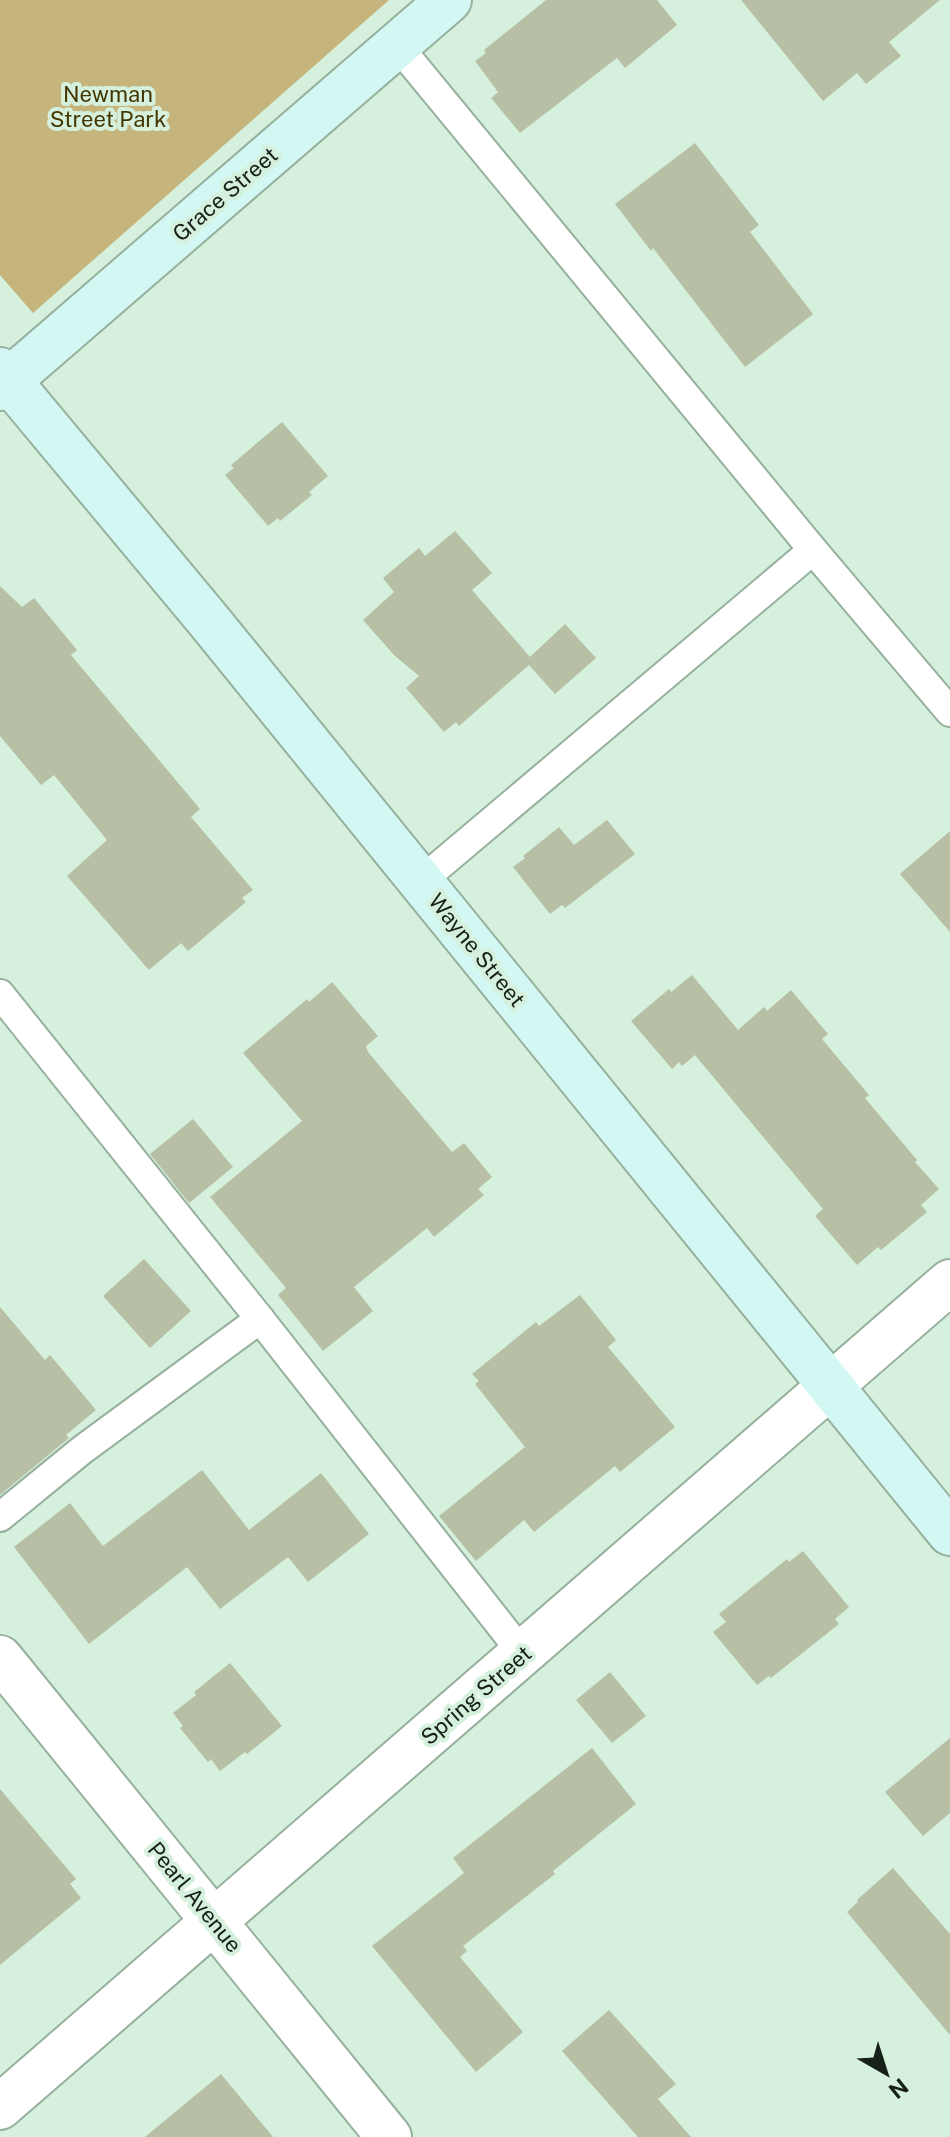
<svg xmlns="http://www.w3.org/2000/svg" width="950" height="2137" font-family="'Public Sans',sans-serif">
  <style>
    .green { fill: #c5b47c }
    .building { fill: #b7c0a5 }
    .lines { fill: none; stroke-linecap: round; stroke-linejoin: round }
    .lane-casing { stroke: #96b09d; stroke-width: 32 }
    .street-casing { stroke: #96b09d; stroke-width: 48 }
    .secondary-casing { stroke: #96b09d; stroke-width: 48 }
    .lane { stroke: #fff; stroke-width: 28 }
    .street { stroke: #fff; stroke-width: 44 }
    .secondary { stroke: #d3f8f3; stroke-width: 44 }
    .labels { text-anchor: middle; stroke-width: 8; stroke-linejoin: round; paint-order: stroke }
    .park-label { font-size: 22px; fill: #433601; stroke: #d5f0dc }
    .street-label { font-size: 22px; fill: #161f18; stroke: #d5f0dc }
  </style>
  <rect width="100%" height="100%" fill="#d5f0dc"/>
  <polygon class="green" points="0,0 389,0 33,313 0,275"/>
  <g class="building">
    <polygon points="546,0 657,0 677,25 625,68 617,58 520,133 491,98 498,92 475,61 486,53 484,50"/>
    <polygon points="741,0 940,0 889,42 901,56 866,84 857,73 823,101"/>
    <polygon points="695,143 759,225 750,232 813,314 745,367 653,248 651,251 615,204"/>
    <polygon points="282,422 328,476 309,492 312,495 280,521 278,518 268,526 225,475 234,468 231,465"/>
    <polygon points="455,531 492,573 472,590 530,657 565,624 596,658 555,694 529,665 459,726 456,722 444,732 406,688 419,676 394,655 363,620 394,592 383,578 419,548 425,556"/>
    <polygon points="0,586 22,607 34,598 77,650 71,655 200,809 191,817 253,890 242,898 246,902 188,951 181,943 149,970 67,876 107,840 54,775 41,785 0,736"/>
    <polygon points="607,820 635,854 565,908 562,905 550,914 513,867 525,858 523,856 559,827 574,845"/>
    <polygon points="950,831 950,932 900,874"/>
    <polygon points="692,975 738,1030 764,1007 767,1011 791,990 828,1034 822,1039 869,1095 865,1098 917,1160 915,1162 939,1189 921,1205 927,1212 881,1250 878,1247 857,1265 815,1216 823,1209 695,1055 682,1066 679,1062 672,1069 631,1021 669,989 671,992"/>
    <polygon points="332,982 378,1036 366,1046 368,1052 452,1152 464,1143 492,1177 478,1189 484,1195 434,1237 427,1228 354,1287 373,1311 323,1351 278,1295 286,1288 210,1197 302,1121 243,1053 307,999 309,1002"/>
    <polygon points="193,1119 233,1167 189,1203 150,1154"/>
    <polygon points="144,1259 191,1311 150,1348 103,1296"/>
    <polygon points="580,1295 616,1340 608,1347 675,1427 620,1472 615,1466 534,1532 524,1520 476,1561 439,1516 525,1447 475,1384 479,1381 472,1374 536,1322 539,1326"/>
    <polygon points="0,1307 45,1360 50,1355 96,1410 66,1435 69,1438 0,1495"/>
    <polygon points="202,1470 249,1530 321,1473 369,1534 308,1582 288,1557 220,1609 187,1567 89,1644 14,1547 70,1503 103,1546"/>
    <polygon points="803,1551 849,1607 835,1619 839,1624 771,1678 769,1676 757,1685 713,1632 726,1622 719,1614 787,1559 789,1562"/>
    <polygon points="230,1663 282,1726 247,1754 245,1752 220,1771 211,1759 208,1762 180,1728 183,1726 173,1713 196,1695 194,1692"/>
    <polygon points="610,1672 646,1716 612,1743 576,1700"/>
    <polygon points="950,1738 950,1813 923,1836 885,1792"/>
    <polygon points="592,1748 636,1804 553,1871 555,1874 463,1946 467,1951 460,1957 523,2032 476,2072 372,1946 464,1873 453,1858"/>
    <polygon points="0,1789 76,1879 70,1884 81,1898 0,1965"/>
    <polygon points="893,1868 950,1934 950,2035 847,1912 858,1902 857,1900"/>
    <polygon points="609,2010 676,2084 658,2099 691,2137 638,2137 562,2051"/>
    <polygon points="221,2074 273,2137 145,2137"/>
  </g>
  <g class="lines">
    <g class="lane-casing">
      <g id="lane">
        <polyline points="397,45 813,550 950,712"/>
        <polyline points="421,881 813,550"/>
        <polyline points="0,994 260,1319 523,1654"/>
        <polyline points="0,1517 82,1450 260,1319"/>
      </g>
    </g>
    <g class="street-casing">
      <g id="street">
        <polyline points="0,1658 389,2137"/>
        <polyline points="0,2107 950,1282"/>
      </g>
    </g>
    <g class="secondary-casing">
      <g id="secondary">
        <polyline points="0,370 209,621 950,1533"/>
        <polyline points="0,388 449,0"/>
      </g>
    </g>
    <use href="#lane" class="lane"/>
    <use href="#street" class="street"/>
    <use href="#secondary" class="secondary"/>
  </g>
  <g class="labels">
    <g class="park-label">
      <text x="108" y="102">Newman<tspan x="108" dy="25">Street Park</tspan></text>
    </g>
    <g class="street-label">
      <text transform="translate(225 194) rotate(-41)" y="8">Grace Street</text>
      <text transform="translate(477 950) rotate(51)" y="8">Wayne Street</text>
      <text transform="translate(476 1695) rotate(-41)" y="8">Spring Street</text>
      <text transform="translate(195 1897) rotate(51)" y="8">Pearl Avenue</text>
    </g>
  </g>
  <g transform="translate(886 2073) rotate(141)" stroke="#d5f0dc" stroke-width="6" paint-order="stroke">
  <path d="M0-6L14 30L0 20L-14 30Z" fill="#161f18"/>
  <text y="-12" font-size="22" font-weight="bold" text-anchor="middle" fill="#161f18">N</text>
  </g>
</svg>
